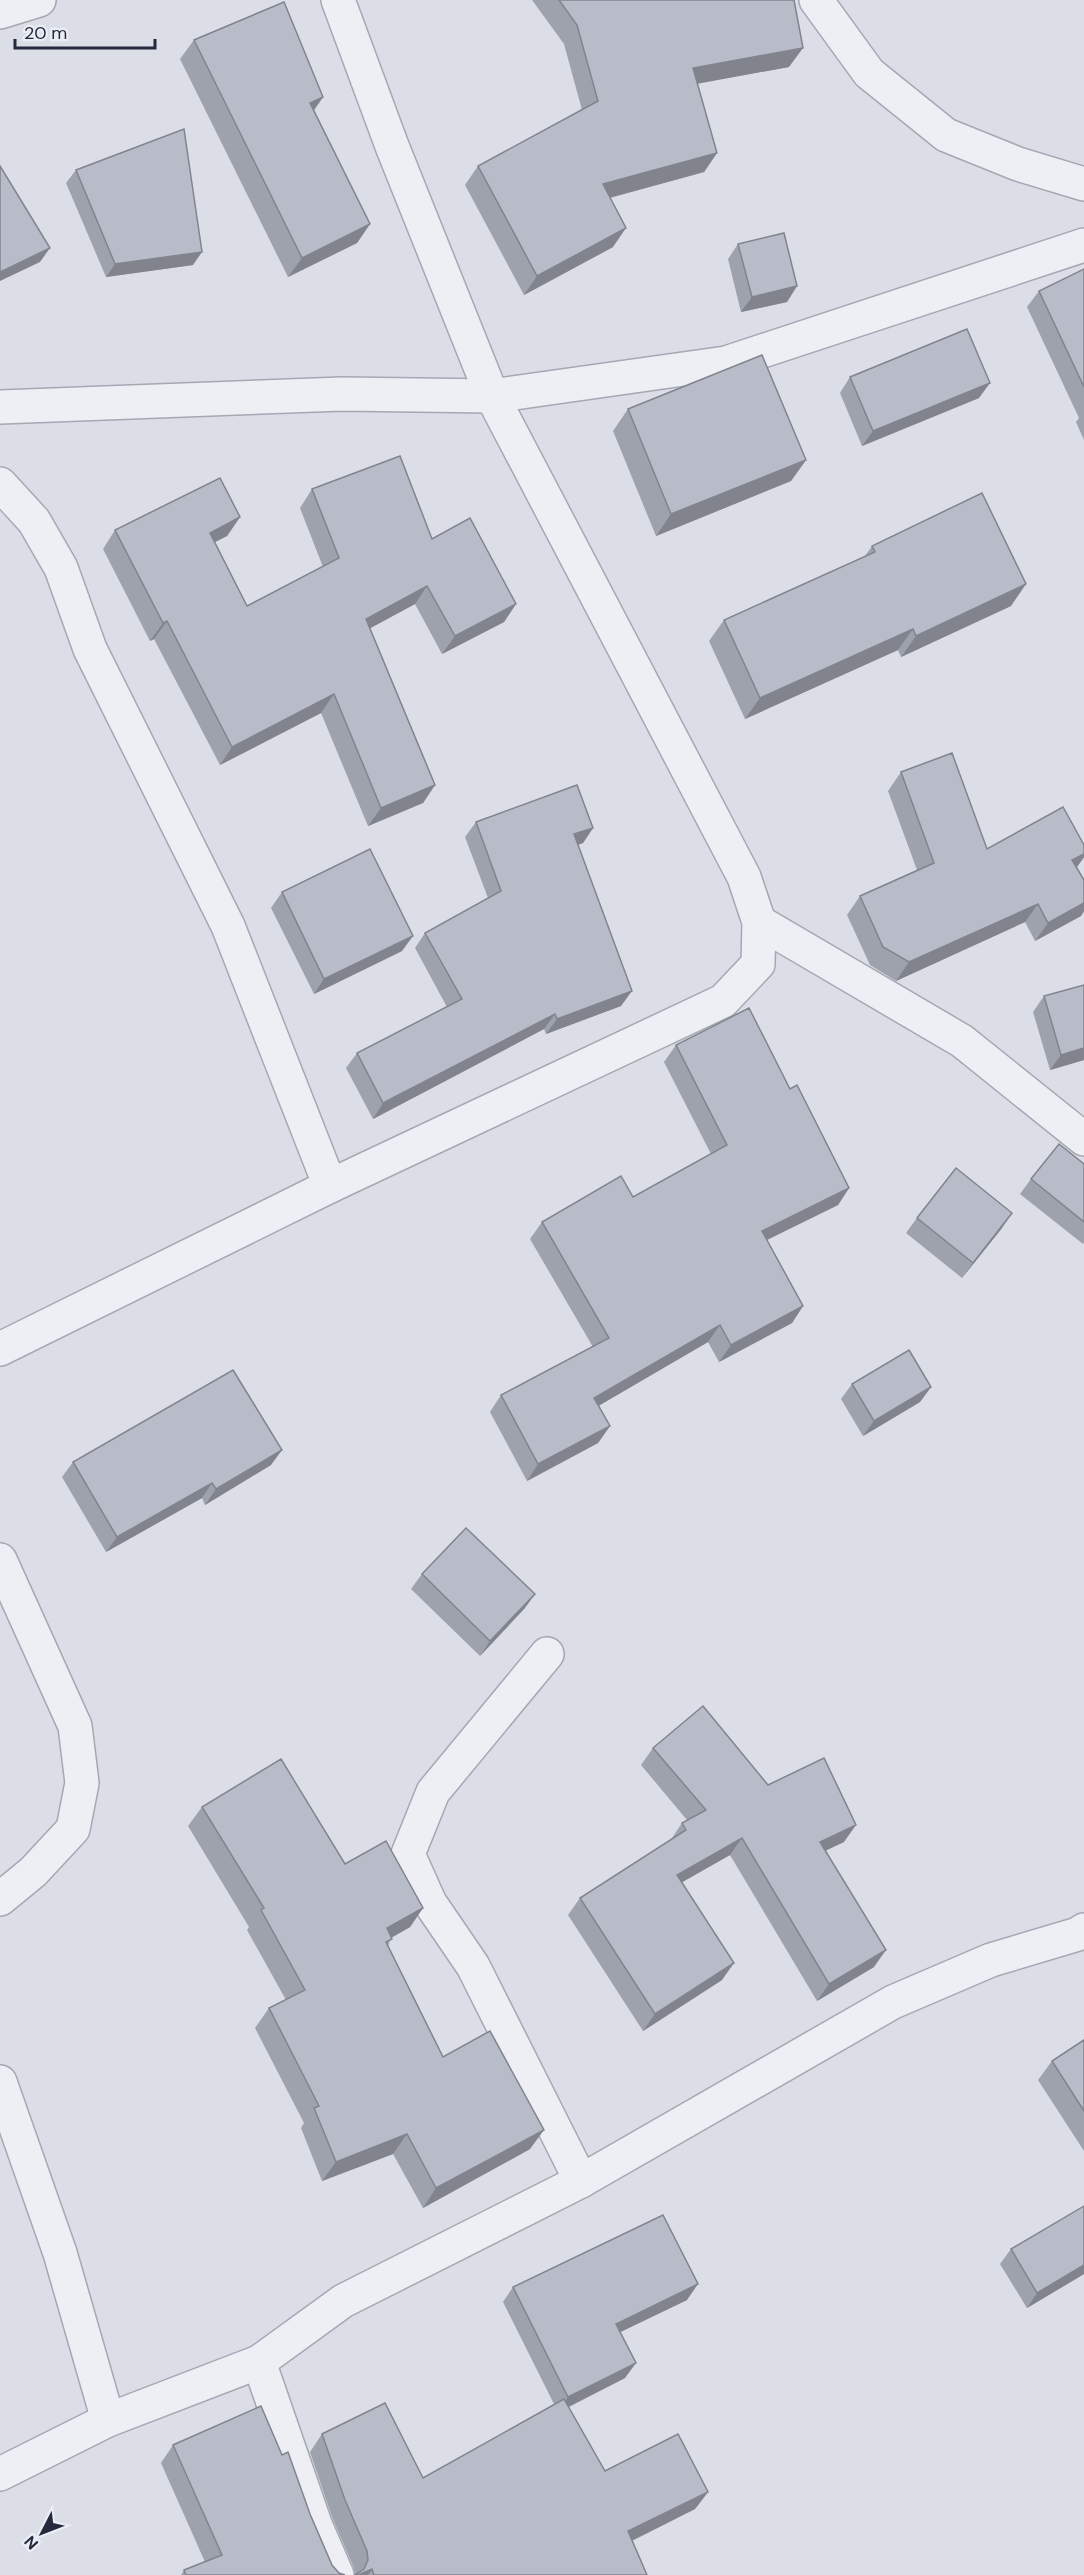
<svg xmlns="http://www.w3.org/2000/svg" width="1084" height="2575" font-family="'DM Sans',sans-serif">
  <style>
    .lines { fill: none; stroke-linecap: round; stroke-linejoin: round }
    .minor-casing { stroke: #a4a8b3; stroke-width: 36 }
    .minor { stroke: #eeeff5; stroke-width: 33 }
    .wall { fill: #9ea2ad }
    .shaded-wall { fill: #81848d }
    .building { fill: #b8bcc9; stroke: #81848d; stroke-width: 1.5 }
  </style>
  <rect width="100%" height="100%" fill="#dbdee6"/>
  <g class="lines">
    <g class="minor-casing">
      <g id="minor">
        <polyline points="816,0 869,73 946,135 1018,164 1084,184"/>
        <polyline points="0,12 39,0"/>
        <polyline points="0,407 342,394 492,396 726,363 1084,245"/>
        <polyline points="0,484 34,521 61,568 90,649 228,926 330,1186"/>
        <polyline points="759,922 962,1041 1084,1139"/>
        <polyline points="0,1349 330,1186 723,1001 758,964 759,922 744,877 492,396 392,146 338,0"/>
        <polyline points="0,1560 75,1726 82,1783 73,1829 33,1872 0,1899"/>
        <polyline points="547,1654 433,1792 408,1854 430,1903 473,1966 581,2181"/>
        <polyline points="0,2082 60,2253 108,2420"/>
        <polyline points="259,2362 315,2524 337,2575"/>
        <polyline points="0,2474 108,2420 259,2362 343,2301 581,2181 893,2002 991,1960 1078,1934 1084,1930"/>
      </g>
    </g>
    <use href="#minor" class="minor"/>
  </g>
  <g class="wall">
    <polygon points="532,0 794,0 789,67 697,83 717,153 704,172 610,198 613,247 524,295 465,185 478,166 582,110 564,44"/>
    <polygon points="194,40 323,97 314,110 370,224 357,243 288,277 180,59"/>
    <polygon points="76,170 193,265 106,277 66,183"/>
    <polygon points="738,244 797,286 787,302 741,312 728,259"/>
    <polygon points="1084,269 1084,440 1076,422 1079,418 1027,307 1039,291"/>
    <polygon points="850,377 979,398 862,446 840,393"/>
    <polygon points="628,409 806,460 791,481 656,536 613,431"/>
    <polygon points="312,489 432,539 516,604 504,622 442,654 415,604 370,628 435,785 423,803 368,826 321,713 220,765 154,639 150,641 103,549 115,530 240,517 227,536 215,542 247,606 323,567 300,508"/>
    <polygon points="872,546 1011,606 901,657 898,650 745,719 709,641 724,620 865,556"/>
    <polygon points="901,772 987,849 1084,845 1084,857 1077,867 1084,880 1084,911 1081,916 1035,941 1025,922 896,981 870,965 847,915 860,896 917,870 888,791"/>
    <polygon points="476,822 593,828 583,843 578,844 621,1006 546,1034 544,1029 373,1119 346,1068 357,1053 447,1007 415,948 425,933 488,898 465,837"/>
    <polygon points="282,892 402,951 314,994 271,908"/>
    <polygon points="1084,985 1084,1060 1050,1070 1033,1012 1044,996"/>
    <polygon points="676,1045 790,1089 849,1188 838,1205 767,1240 803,1306 792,1323 719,1362 708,1342 599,1405 610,1426 598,1443 527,1481 490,1412 501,1395 593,1347 530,1239 542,1222 633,1197 711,1154 664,1062"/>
    <polygon points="1084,1164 1084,1242 1083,1244 1020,1194 1031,1179"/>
    <polygon points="917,1218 1002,1228 962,1278 906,1233"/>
    <polygon points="852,1384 931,1387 920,1402 863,1436 841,1399"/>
    <polygon points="73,1462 271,1465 205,1505 202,1498 106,1552 62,1477"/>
    <polygon points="422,1574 535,1594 524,1609 480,1656 411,1589"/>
    <polygon points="653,1748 768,1785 844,1842 826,1850 874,1967 817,2001 730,1855 682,1882 722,1980 643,2031 568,1915 580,1898 670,1841 682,1823 687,1820 641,1765"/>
    <polygon points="202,1807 345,1864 423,1908 410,1927 391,1938 388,1946 443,2057 530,2149 423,2208 393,2154 322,2181 301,2128 304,2123 255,2028 269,2008 286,2000 247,1930 249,1927 188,1826"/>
    <polygon points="1084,2040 1084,2151 1038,2080 1052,2061"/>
    <polygon points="1084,2206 1084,2274 1027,2308 1000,2264 1011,2249"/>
    <polygon points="513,2287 687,2300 620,2332 625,2378 569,2407 605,2471 708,2492 695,2509 632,2541 647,2575 355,2575 354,2568 332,2517 310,2452 322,2434 423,2478 554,2404 503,2302"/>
    <polygon points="173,2445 310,2514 332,2565 339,2573 345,2575 181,2575 184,2570 205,2562 161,2463"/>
  </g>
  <g class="shaded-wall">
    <polygon points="803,48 789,67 680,87 693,68"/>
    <polygon points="323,97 310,116 310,103"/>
    <polygon points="717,153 704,172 590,203 603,184"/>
    <polygon points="370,224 357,243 288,277 302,258"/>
    <polygon points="626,228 613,247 524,295 537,276"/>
    <polygon points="50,248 40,262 0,281 0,272"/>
    <polygon points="202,252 193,265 106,277 115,264"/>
    <polygon points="797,286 787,302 741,312 752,297"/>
    <polygon points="990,383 979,398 862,446 873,431"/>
    <polygon points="806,460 791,481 656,536 671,514"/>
    <polygon points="240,517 227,536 197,551 210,533"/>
    <polygon points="1026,584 1011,606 901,657 916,636"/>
    <polygon points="427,586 415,604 354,637 366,619"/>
    <polygon points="516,604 504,622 442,654 455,636"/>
    <polygon points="167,621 154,639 150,641 163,623"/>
    <polygon points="913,629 898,650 745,719 760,698"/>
    <polygon points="334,694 321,713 220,765 232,747"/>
    <polygon points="435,785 423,803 368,826 381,808"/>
    <polygon points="593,828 583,843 564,850 574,834"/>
    <polygon points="1084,854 1084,857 1075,870 1072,860"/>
    <polygon points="1084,903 1084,911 1081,916 1035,941 1048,923"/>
    <polygon points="1038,904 1025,922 896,981 909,962"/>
    <polygon points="413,936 402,951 314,994 324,979"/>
    <polygon points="632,991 621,1006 546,1034 557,1019"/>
    <polygon points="555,1014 544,1029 373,1119 383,1103"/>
    <polygon points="1084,1048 1084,1060 1050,1070 1061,1055"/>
    <polygon points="849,1188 838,1205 750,1248 762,1231"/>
    <polygon points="1012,1213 1002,1228 962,1278 973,1263"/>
    <polygon points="803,1306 792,1323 719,1362 731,1345"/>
    <polygon points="720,1325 708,1342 583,1415 594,1398"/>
    <polygon points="931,1387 920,1402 863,1436 874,1421"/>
    <polygon points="610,1426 598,1443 527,1481 538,1464"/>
    <polygon points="282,1450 271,1465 205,1505 216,1489"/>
    <polygon points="212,1483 202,1498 106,1552 117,1537"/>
    <polygon points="535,1594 524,1609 480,1656 490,1641"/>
    <polygon points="856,1825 844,1842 808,1859 820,1842"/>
    <polygon points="742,1838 730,1855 665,1892 677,1875"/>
    <polygon points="423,1908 410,1927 373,1948 387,1928"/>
    <polygon points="886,1950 874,1967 817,2001 829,1984"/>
    <polygon points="734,1963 722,1980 643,2031 655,2014"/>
    <polygon points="544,2130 530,2149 423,2208 436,2188"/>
    <polygon points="407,2134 393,2154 322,2181 336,2162"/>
    <polygon points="1084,2265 1084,2274 1027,2308 1037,2293"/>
    <polygon points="698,2284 687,2300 606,2339 616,2324"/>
    <polygon points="636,2363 625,2378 558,2412 568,2397"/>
    <polygon points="708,2492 695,2509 615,2549 628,2531"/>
    <polygon points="372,2569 368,2575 358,2575"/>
  </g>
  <g class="building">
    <polygon points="559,0 794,0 803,48 693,68 717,153 603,184 626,228 537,276 478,166 598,101 577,25"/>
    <polygon points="284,2 323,97 310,103 370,224 302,258 194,40"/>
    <polygon points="184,129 202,252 115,264 76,170"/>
    <polygon points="0,166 50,248 0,272"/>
    <polygon points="784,233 797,286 752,297 738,244"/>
    <polygon points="1084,269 1084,387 1039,291"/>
    <polygon points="967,329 990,383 873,431 850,377"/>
    <polygon points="762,355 806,460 671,514 628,409"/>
    <polygon points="400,456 432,539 470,518 516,604 455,636 427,586 366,619 435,785 381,808 334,694 232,747 167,621 163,623 115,530 220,478 240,517 210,533 247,606 339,558 312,489"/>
    <polygon points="982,493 1026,584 916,636 913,629 760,698 724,620 875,552 872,546"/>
    <polygon points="952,753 987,849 1063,807 1084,845 1084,854 1072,860 1084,880 1084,903 1048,923 1038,904 909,962 883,947 860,896 934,863 901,772"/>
    <polygon points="577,785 593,828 574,834 632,991 557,1019 555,1014 383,1103 357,1053 462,999 425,933 501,891 476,822"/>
    <polygon points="370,849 413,936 324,979 282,892"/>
    <polygon points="1084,985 1084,1048 1061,1055 1044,996"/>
    <polygon points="749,1008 790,1089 797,1085 849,1188 762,1231 803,1306 731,1345 720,1325 594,1398 610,1426 538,1464 501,1395 609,1338 542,1222 621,1176 633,1197 727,1145 676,1045"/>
    <polygon points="1059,1144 1084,1164 1084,1222 1031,1179"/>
    <polygon points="956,1168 1012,1213 973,1263 917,1218"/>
    <polygon points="909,1350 931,1387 874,1421 852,1384"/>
    <polygon points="233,1370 282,1450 216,1489 212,1483 117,1537 73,1462"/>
    <polygon points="466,1528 535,1594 490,1641 422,1574"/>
    <polygon points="703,1706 768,1785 824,1758 856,1825 820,1842 886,1950 829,1984 742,1838 677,1875 734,1963 655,2014 580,1898 686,1830 682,1823 706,1810 653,1748"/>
    <polygon points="281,1759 345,1864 386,1841 423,1908 387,1928 392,1939 386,1942 443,2057 490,2031 544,2130 436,2188 407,2134 336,2162 314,2108 319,2106 269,2008 305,1990 261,1910 264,1908 202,1807"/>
    <polygon points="1084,2040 1084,2111 1052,2061"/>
    <polygon points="1084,2206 1084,2265 1037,2293 1011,2249"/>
    <polygon points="663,2215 698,2284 616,2324 636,2363 568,2397 513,2287"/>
    <polygon points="564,2399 605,2471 678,2434 708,2492 628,2531 647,2575 374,2575 372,2569 358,2575 355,2575 364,2569 368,2560 367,2551 345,2500 322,2434 385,2403 423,2478"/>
    <polygon points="261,2406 282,2455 288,2452 310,2514 332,2565 339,2573 345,2575 186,2575 184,2570 222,2555 173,2445"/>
  </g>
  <g transform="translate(42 2533) rotate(228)" stroke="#eaedf4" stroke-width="4.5" paint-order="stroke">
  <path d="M0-4.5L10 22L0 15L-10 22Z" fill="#25293d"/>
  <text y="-9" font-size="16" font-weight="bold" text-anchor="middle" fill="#25293d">N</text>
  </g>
  <path d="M15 39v9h140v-9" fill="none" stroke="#25293d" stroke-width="3"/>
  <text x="24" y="39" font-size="18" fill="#25293d" stroke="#eaedf4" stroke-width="4.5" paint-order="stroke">20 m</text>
</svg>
